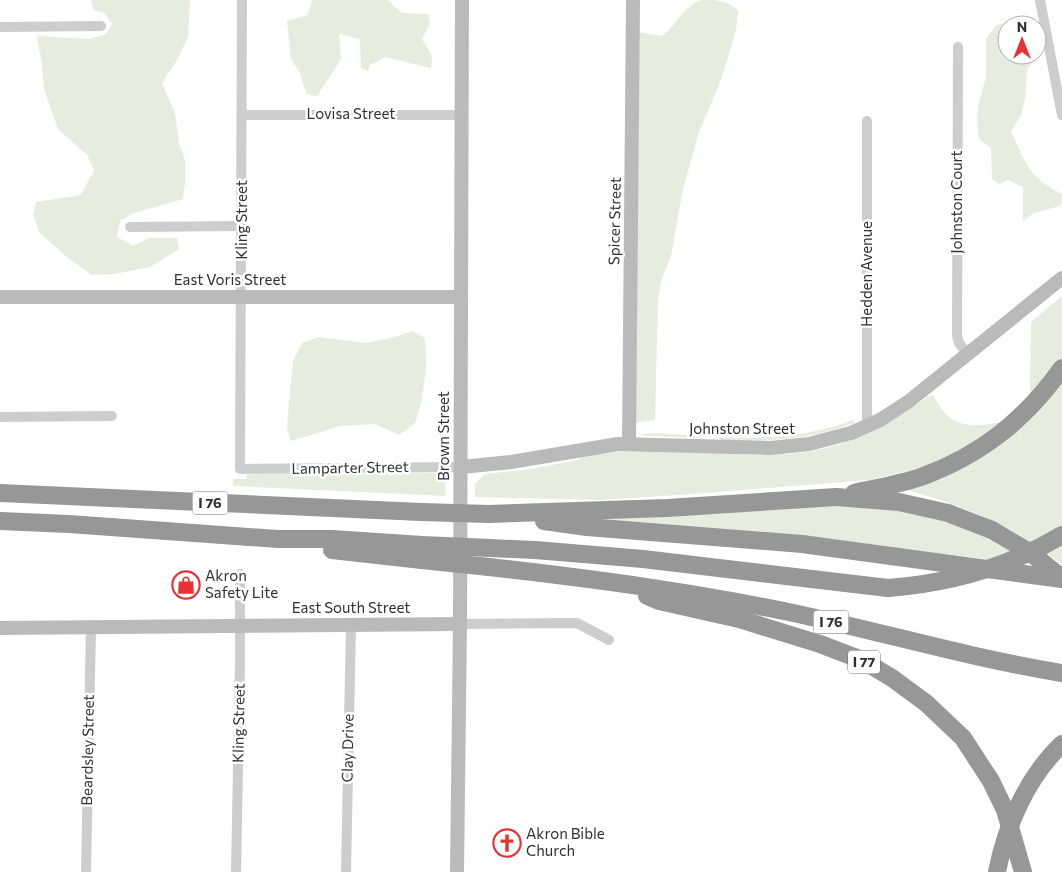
<svg xmlns="http://www.w3.org/2000/svg" width="1062" height="872" font-family="Commissioner,sans-serif">
  <style>
    .green { fill: #e5edde }
    .lines { fill: none; stroke-linecap: round; stroke-linejoin: round }
    .street { stroke: #cdcdcd; stroke-width: 10 }
    .secondary { stroke: #bababa; stroke-width: 14 }
    .highway { stroke: #979797; stroke-width: 18 }
    .highway-bridge { stroke: #979797; stroke-width: 18 }
    .labels { text-anchor: middle; stroke-width: 5; stroke-linejoin: round; paint-order: stroke }
    .shield { fill: #fff; stroke: #6e6e6e; stroke-width: 1 }
    .shield-label { font-size: 14px; font-weight: bold; fill: #303030 }
    .street-label { font-size: 15px; fill: #303030; stroke: #fff }
    .poi-label { font-size: 15px; fill: #303030; stroke: #fff; text-anchor: start }
  </style>
  <rect width="100%" height="100%" fill="#fff"/>
  <g class="green">
    <polygon points="91,0 190,0 188,37 177,60 162,83 175,113 179,143 185,160 185,183 183,199 134,213 120,221 117,237 133,246 149,238 177,238 179,249 150,267 114,274 92,275 67,257 39,232 33,214 36,202 81,195 94,170 87,155 58,129 44,89 42,64 37,38 38,36 89,39 106,34 112,24 104,12 94,11"/>
    <polygon points="312,0 387,0 402,13 428,14 430,23 422,39 432,56 431,68 385,57 370,65 368,71 361,68 360,39 339,34 341,59 317,96 307,94 299,71 291,59 287,21 308,15"/>
    <path d="M701,0C718,0 724,0 738,10L736,31L721,80L699,132L683,189L671,256L662,278L658,299L655,420L635,423L638,32L662,36C677,25 683,7 701,0Z"/>
    <path d="M1019,16L1030,22V25H1007V55H1034L1035,60L1027,69L1025,99L1021,115L1011,132C1027,165 1028,177 1062,194V203L1060,206L1034,213L1023,221V187L1008,180L999,184L992,179L991,148L979,139L977,121L978,106L986,77V39L996,25L1009,22Z"/>
    <polygon points="1062,296 1062,358 1030,397 1031,322"/>
    <polygon points="412,331 425,338 426,367 422,400 415,423 399,435 375,424 340,426 291,441 287,429 289,401 293,361 302,343 318,337 366,343 395,337"/>
    <path d="M1062,383V565C1016,527 967,507 910,491V489L1049,398Z"/>
    <path d="M932,394C937,401 942,411 948,416C965,430 986,425 1005,421L979,441L934,463L913,470L868,480L694,494L600,500L475,497V484L485,474L532,469L581,459V456C615,451 649,450 684,451C722,452 760,458 798,453C848,447 892,424 932,394Z"/>
    <path d="M853,420L854,423C809,440 768,442 720,440L719,437C765,439 809,437 853,420Z"/>
    <polygon points="658,433 702,436 698,438 646,436 639,434"/>
    <polygon points="442,473 444,473 446,496 233,486 233,479 246,479 247,475 252,474"/>
    <polygon points="821,506 886,508 943,519 993,540 1031,564 892,548 577,519"/>
  </g>
  <g class="lines">
    <g class="street">
      <polyline points="242,0 240,469 461,467"/>
      <polyline points="1040,0 1062,115"/>
      <polyline points="0,27 101,26"/>
      <polyline points="958,47 957,336 959,343 968,354"/>
      <polyline points="242,115 461,115"/>
      <polyline points="130,227 241,226"/>
      <polyline points="0,417 112,416"/>
      <polyline points="867,427 867,121"/>
      <polyline points="460,624 577,623 609,640"/>
      <polyline points="86,872 91,627"/>
      <polyline points="236,872 240,662 240,574"/>
      <polyline points="346,872 351,624"/>
    </g>
    <g class="secondary">
      <polyline points="0,297 460,297"/>
      <polyline points="629,443 633,0"/>
      <polyline points="461,467 511,462 618,444 771,448 809,444 851,433 880,420 908,402 1062,278"/>
      <polyline points="0,628 460,624"/>
      <polyline points="457,872 460,624 462,0"/>
    </g>
    <g class="highway">
      <polyline points="0,493 421,512"/>
      <path d="M854,493C876,488 900,484 921,477C981,455 1025,420 1062,368"/>
      <polyline points="489,514 667,508 836,497 899,502 948,513 992,530 1031,553 1062,578"/>
      <polyline points="0,521 69,524 278,539 332,539 422,545"/>
      <polyline points="544,521 587,527 802,544 1062,579"/>
      <polyline points="490,548 535,550 643,559 888,588"/>
      <polyline points="332,550 422,560"/>
      <path d="M489,567C595,579 702,593 807,616C892,635 976,659 1062,673"/>
      <polyline points="647,596 659,601 739,619 820,644 862,660 892,678 926,703 963,738 991,781 1005,810 1023,872"/>
    </g>
    <g class="highway-bridge">
      <polyline points="421,512 489,514"/>
      <polyline points="422,545 490,548"/>
      <polyline points="422,560 489,567"/>
      <path d="M888,588C950,583 1009,567 1062,535"/>
      <path d="M997,872C1006,826 1027,777 1062,744"/>
    </g>
  </g>
  <defs>
    <g id="shop-ring" transform="scale(1.4375)"><circle r="9.5" fill="#fff" stroke="#e73134" stroke-width="1.5"/><path d="M-5-2.5h2.3a2.7 3.5 0 0 1 5.4 0H5L5.5 6h-11ZM-1.5-2.5h3a1.5 2.3 0 0 0-3 0Z" fill="#e73134"/></g>
    <g id="church-ring" transform="scale(1.4375)"><circle r="9.5" fill="#fff" stroke="#e73134" stroke-width="1.5"/><path d="M-1.2-6h2.4v3.5h3.3v2.4h-3.3V6h-2.4V-.1h-3.3v-2.4h3.3Z" fill="#e73134"/></g>
  </defs>
  <g fill-rule="evenodd">
    <use href="#shop-ring" x="186" y="585"/>
    <use href="#church-ring" x="507" y="843"/>
  </g>
  <g class="labels">
    <g class="shield">
      <rect x="192.5" y="491.5" width="35" height="23" rx="4"/>
      <rect x="813.5" y="610.5" width="35" height="23" rx="4"/>
      <rect x="848" y="650.5" width="32" height="23" rx="4"/>
    </g>
    <g class="shield-label">
      <text x="210" y="508">I 76</text>
      <text x="831" y="627">I 76</text>
      <text x="864" y="667">I 77</text>
    </g>
    <g class="street-label">
      <text x="351" y="119">Lovisa Street</text>
      <text transform="translate(957 202) rotate(-90)" y="5">Johnston Court</text>
      <text transform="translate(242 220) rotate(-90)" y="5">Kling Street</text>
      <text transform="translate(615 221) rotate(-89)" y="5">Spicer Street</text>
      <text transform="translate(867 274) rotate(-90)" y="5">Hedden Avenue</text>
      <text x="230" y="285">East Voris Street</text>
      <text x="742" y="434">Johnston Street</text>
      <text transform="translate(444 436) rotate(-90)" y="5">Brown Street</text>
      <text transform="translate(350 468) rotate(-1)" y="5">Lamparter Street</text>
      <text x="351" y="613">East South Street</text>
      <text transform="translate(239 723) rotate(-89)" y="5">Kling Street</text>
      <text transform="translate(348 748) rotate(-89)" y="5">Clay Drive</text>
      <text transform="translate(88 750) rotate(-89)" y="5">Beardsley Street</text>
    </g>
    <g class="poi-label">
      <text x="205" y="581">Akron<tspan x="205" dy="17">Safety Lite</tspan></text>
      <text x="526" y="839">Akron Bible<tspan x="526" dy="17">Church</tspan></text>
    </g>
  </g>
  <g transform="translate(1022 40)"><circle r="24" fill="#ffffff" stroke="#acacac"/>
  <path d="M0-4L9 19L0 12L-9 19Z" fill="#e73134"/>
  <text y="-8" font-size="14" font-weight="bold" text-anchor="middle" fill="#303030">N</text>
  </g>
</svg>
